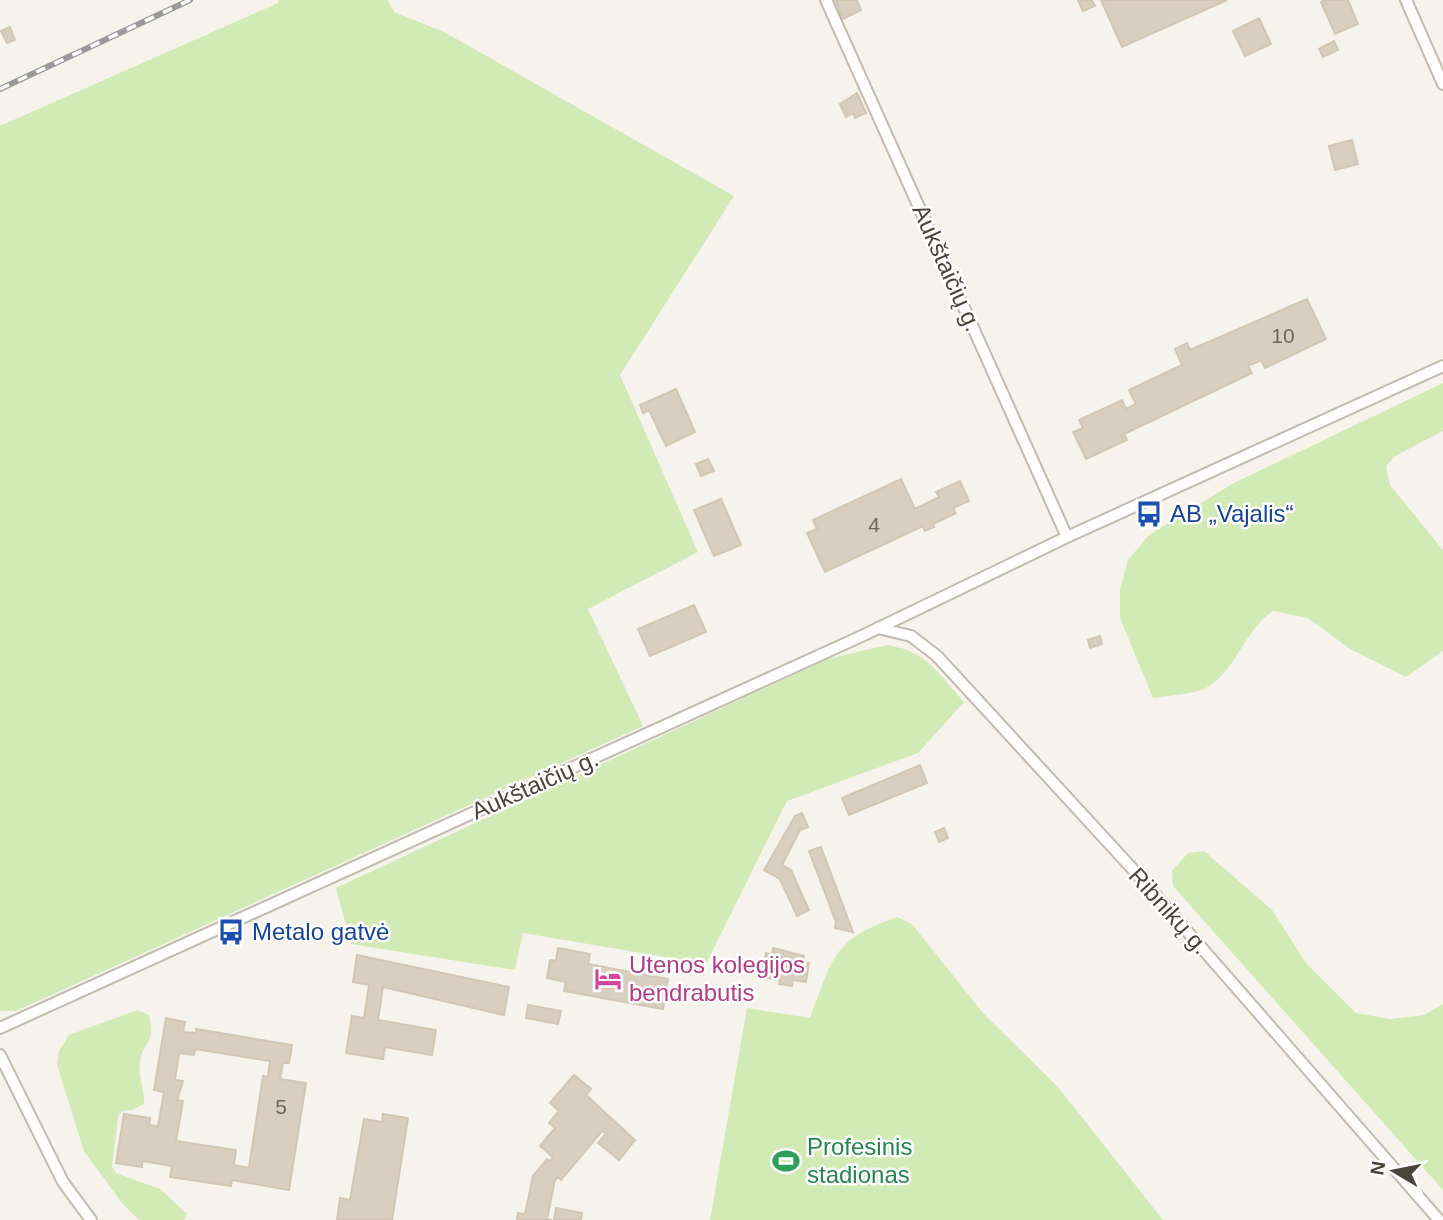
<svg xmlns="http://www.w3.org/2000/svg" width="1443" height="1220" font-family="Helvetica,sans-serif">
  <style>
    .green { fill: #d2eab5 }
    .building { fill: #d8cfc1; stroke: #d3c7b4; stroke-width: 2; fill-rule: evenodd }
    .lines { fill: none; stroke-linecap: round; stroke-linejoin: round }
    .minor-casing { stroke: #c2bbae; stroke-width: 14 }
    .minor { stroke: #fff; stroke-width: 10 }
    .rail-casing { stroke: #9a9a9a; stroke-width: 6 }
    .rail { stroke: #fff; stroke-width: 3.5; stroke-dasharray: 10; stroke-linecap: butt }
    .labels { text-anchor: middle; stroke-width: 5; stroke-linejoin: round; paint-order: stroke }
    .number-label { font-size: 21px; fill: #6e675b }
    .street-label { font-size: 24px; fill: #4b4439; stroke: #fff }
    .transit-label { font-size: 24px; fill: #164399; stroke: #fff; text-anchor: start }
    .hotel-label { font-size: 24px; fill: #b23c85; stroke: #fff; text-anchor: start }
    .leisure-label { font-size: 24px; fill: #27864d; stroke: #fff; text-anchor: start }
  </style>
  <rect width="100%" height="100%" fill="#f6f3ec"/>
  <g class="green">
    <polygon points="278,0 388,0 394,12 444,32 734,196 620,375 698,552 588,609 643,726 16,1011 0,1011 0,126 278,3"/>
    <path d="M1443,383V431L1395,456L1386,466L1390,485L1443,550V651L1406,677L1350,649L1308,618L1273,611C1244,630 1237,670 1206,688C1193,695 1169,695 1153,698L1120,618V589L1128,560L1149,535L1234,483Z"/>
    <path d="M887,645C926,650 940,675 964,702L918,753L787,801L706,964L523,933L515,970L351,944L336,888L827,659Z"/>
    <polygon points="1204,851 1272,910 1306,963 1356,1013 1390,1019 1424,1015 1443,1004 1443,1190 1173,886 1172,871 1188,853"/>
    <path d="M897,917L912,924L983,1013L1058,1087L1163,1220H710L747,1008L810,1018C833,959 831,940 897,917Z"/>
    <path d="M137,1010L149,1015C157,1047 141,1041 140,1064C138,1078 145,1089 144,1104L132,1110L122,1111L118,1117L112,1166L116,1173L160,1189L187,1214L184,1220H139L122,1203L84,1151L57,1065L59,1051L69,1035Z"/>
  </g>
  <g class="building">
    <polygon points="835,0 857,0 861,10 843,19"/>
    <polygon points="1078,0 1092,0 1095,6 1083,11"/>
    <polygon points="1101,0 1227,0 1122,47"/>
    <polygon points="1325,0 1348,0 1358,24 1335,34 1321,2"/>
    <polygon points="1259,18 1271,44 1245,56 1233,31"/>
    <polygon points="10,27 15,40 7,43 1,31"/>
    <polygon points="1334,41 1338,50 1323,57 1319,49"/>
    <polygon points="857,93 866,113 855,118 853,113 846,117 840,104"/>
    <polygon points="1352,140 1358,164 1335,170 1329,146"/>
    <polygon points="1307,299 1326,339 1265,368 1261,360 1248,366 1252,373 1124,434 1127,440 1086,459 1073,432 1083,428 1079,420 1122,400 1126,409 1136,404 1129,390 1182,365 1175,349 1187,343 1190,350"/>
    <polygon points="676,389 695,432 666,446 649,410 643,413 640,405"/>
    <polygon points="708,459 714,471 701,476 696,464"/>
    <polygon points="901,479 915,509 939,497 936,492 960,481 969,501 953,508 956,513 933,524 934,527 925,531 923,526 825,572 807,533 817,529 813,520"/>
    <polygon points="721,499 741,545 714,556 694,510"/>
    <polygon points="694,605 706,632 650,656 638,629"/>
    <polygon points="1100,636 1102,644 1090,648 1088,640"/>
    <polygon points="920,765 927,783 849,815 842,798"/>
    <polygon points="802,813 808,827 800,830 782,865 791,870 809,910 797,916 780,879 764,870 795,816"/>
    <polygon points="944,828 948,838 939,842 935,832"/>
    <polygon points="821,847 853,932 835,928 836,922 809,851"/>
    <polygon points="558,948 590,954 588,964 668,979 663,1009 564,991 566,982 547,978 550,960 556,961"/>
    <polygon points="773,948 804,956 803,962 809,963 806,982 793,980 792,986 779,984 780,980 768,978 769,973 762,972 766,953 772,955"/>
    <polygon points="357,955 509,987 504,1015 383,987 378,1020 436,1030 432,1055 385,1047 383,1059 346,1053 352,1016 364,1018 369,985 353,982"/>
    <polygon points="528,1005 561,1011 558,1024 526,1018"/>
    <path d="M166,1018L185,1022L183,1032L196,1033V1029L292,1045L289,1063H283L280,1079L306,1083L289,1190L232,1180L231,1186L170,1177L172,1166L142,1161V1167L116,1163L124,1114L150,1118L149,1125L158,1126L164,1092L154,1090ZM195,1049L270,1061L268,1077L263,1076L249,1168L234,1165L236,1150L176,1141L183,1101L177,1100L183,1081L175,1080L179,1053L194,1055Z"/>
    <polygon points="574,1075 591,1089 586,1095 635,1140 619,1160 598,1143 606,1134 602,1131 561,1180 558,1177 555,1180 547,1219 552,1220 517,1220 518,1213 525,1214 533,1176 547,1159 550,1161 553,1157 540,1146 555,1128 549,1123 559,1111 550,1103"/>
    <polygon points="383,1114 408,1118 392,1220 337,1220 340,1198 350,1200 364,1119 382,1122"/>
    <polygon points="556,1208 582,1213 581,1220 554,1220"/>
  </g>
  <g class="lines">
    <g class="minor-casing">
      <g id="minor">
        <polyline points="826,0 1067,537"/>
        <polyline points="1406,0 1443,84"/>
        <polyline points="878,628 911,636 937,656 1139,876 1439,1220"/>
        <polyline points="0,1028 864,635 1067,537 1443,366"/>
        <polyline points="0,1055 63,1182 91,1220"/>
      </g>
    </g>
    <use href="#minor" class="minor"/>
    <g class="rail-casing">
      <polyline id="rail" points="0,89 190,0"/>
    </g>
    <use href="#rail" class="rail"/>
  </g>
  <defs>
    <g id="bus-bare" transform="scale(2.1)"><path d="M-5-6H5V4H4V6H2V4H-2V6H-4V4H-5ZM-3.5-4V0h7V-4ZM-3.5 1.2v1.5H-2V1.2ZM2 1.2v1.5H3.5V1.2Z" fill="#1a4fb4" stroke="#fff" stroke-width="2.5" paint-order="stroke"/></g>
    <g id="hotel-bare" transform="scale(2.1)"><path d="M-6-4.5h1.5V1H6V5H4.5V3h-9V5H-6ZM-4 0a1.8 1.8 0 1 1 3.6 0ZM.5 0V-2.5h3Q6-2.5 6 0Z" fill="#d1479c" stroke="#fff" stroke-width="2.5" paint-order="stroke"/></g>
    <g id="stadium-bare" transform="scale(2.1)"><path d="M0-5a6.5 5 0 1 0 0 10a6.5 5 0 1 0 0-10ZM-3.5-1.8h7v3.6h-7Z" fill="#2e9e5b" stroke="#fff" stroke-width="2.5" paint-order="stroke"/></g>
  </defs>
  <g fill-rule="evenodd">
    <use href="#bus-bare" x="1149" y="514"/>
    <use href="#bus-bare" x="231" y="932"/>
    <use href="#hotel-bare" x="608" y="979"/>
    <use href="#stadium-bare" x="786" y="1161"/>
  </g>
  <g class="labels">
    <g class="number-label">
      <text x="1283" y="343">10</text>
      <text x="874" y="532">4</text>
      <text x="281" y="1114">5</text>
    </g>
    <g class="street-label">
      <text transform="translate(947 268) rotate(66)" y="8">Aukštaičių g.</text>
      <text transform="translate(535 785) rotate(-24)" y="8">Aukštaičių g.</text>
      <text transform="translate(1169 911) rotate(48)" y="8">Ribnikų g.</text>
    </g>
    <g class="transit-label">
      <text x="1170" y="522">AB „Vajalis“</text>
      <text x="252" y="940">Metalo gatvė</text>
    </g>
    <g class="hotel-label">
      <text x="629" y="973">Utenos kolegijos<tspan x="629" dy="28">bendrabutis</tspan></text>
    </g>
    <g class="leisure-label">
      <text x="807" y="1155">Profesinis<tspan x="807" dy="28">stadionas</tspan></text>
    </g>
  </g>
  <g transform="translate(1394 1171) rotate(280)" stroke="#ffffff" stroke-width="5" paint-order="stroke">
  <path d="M0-5L12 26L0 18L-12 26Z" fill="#4b4439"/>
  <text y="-10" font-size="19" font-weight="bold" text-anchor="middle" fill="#4b4439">N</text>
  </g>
</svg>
